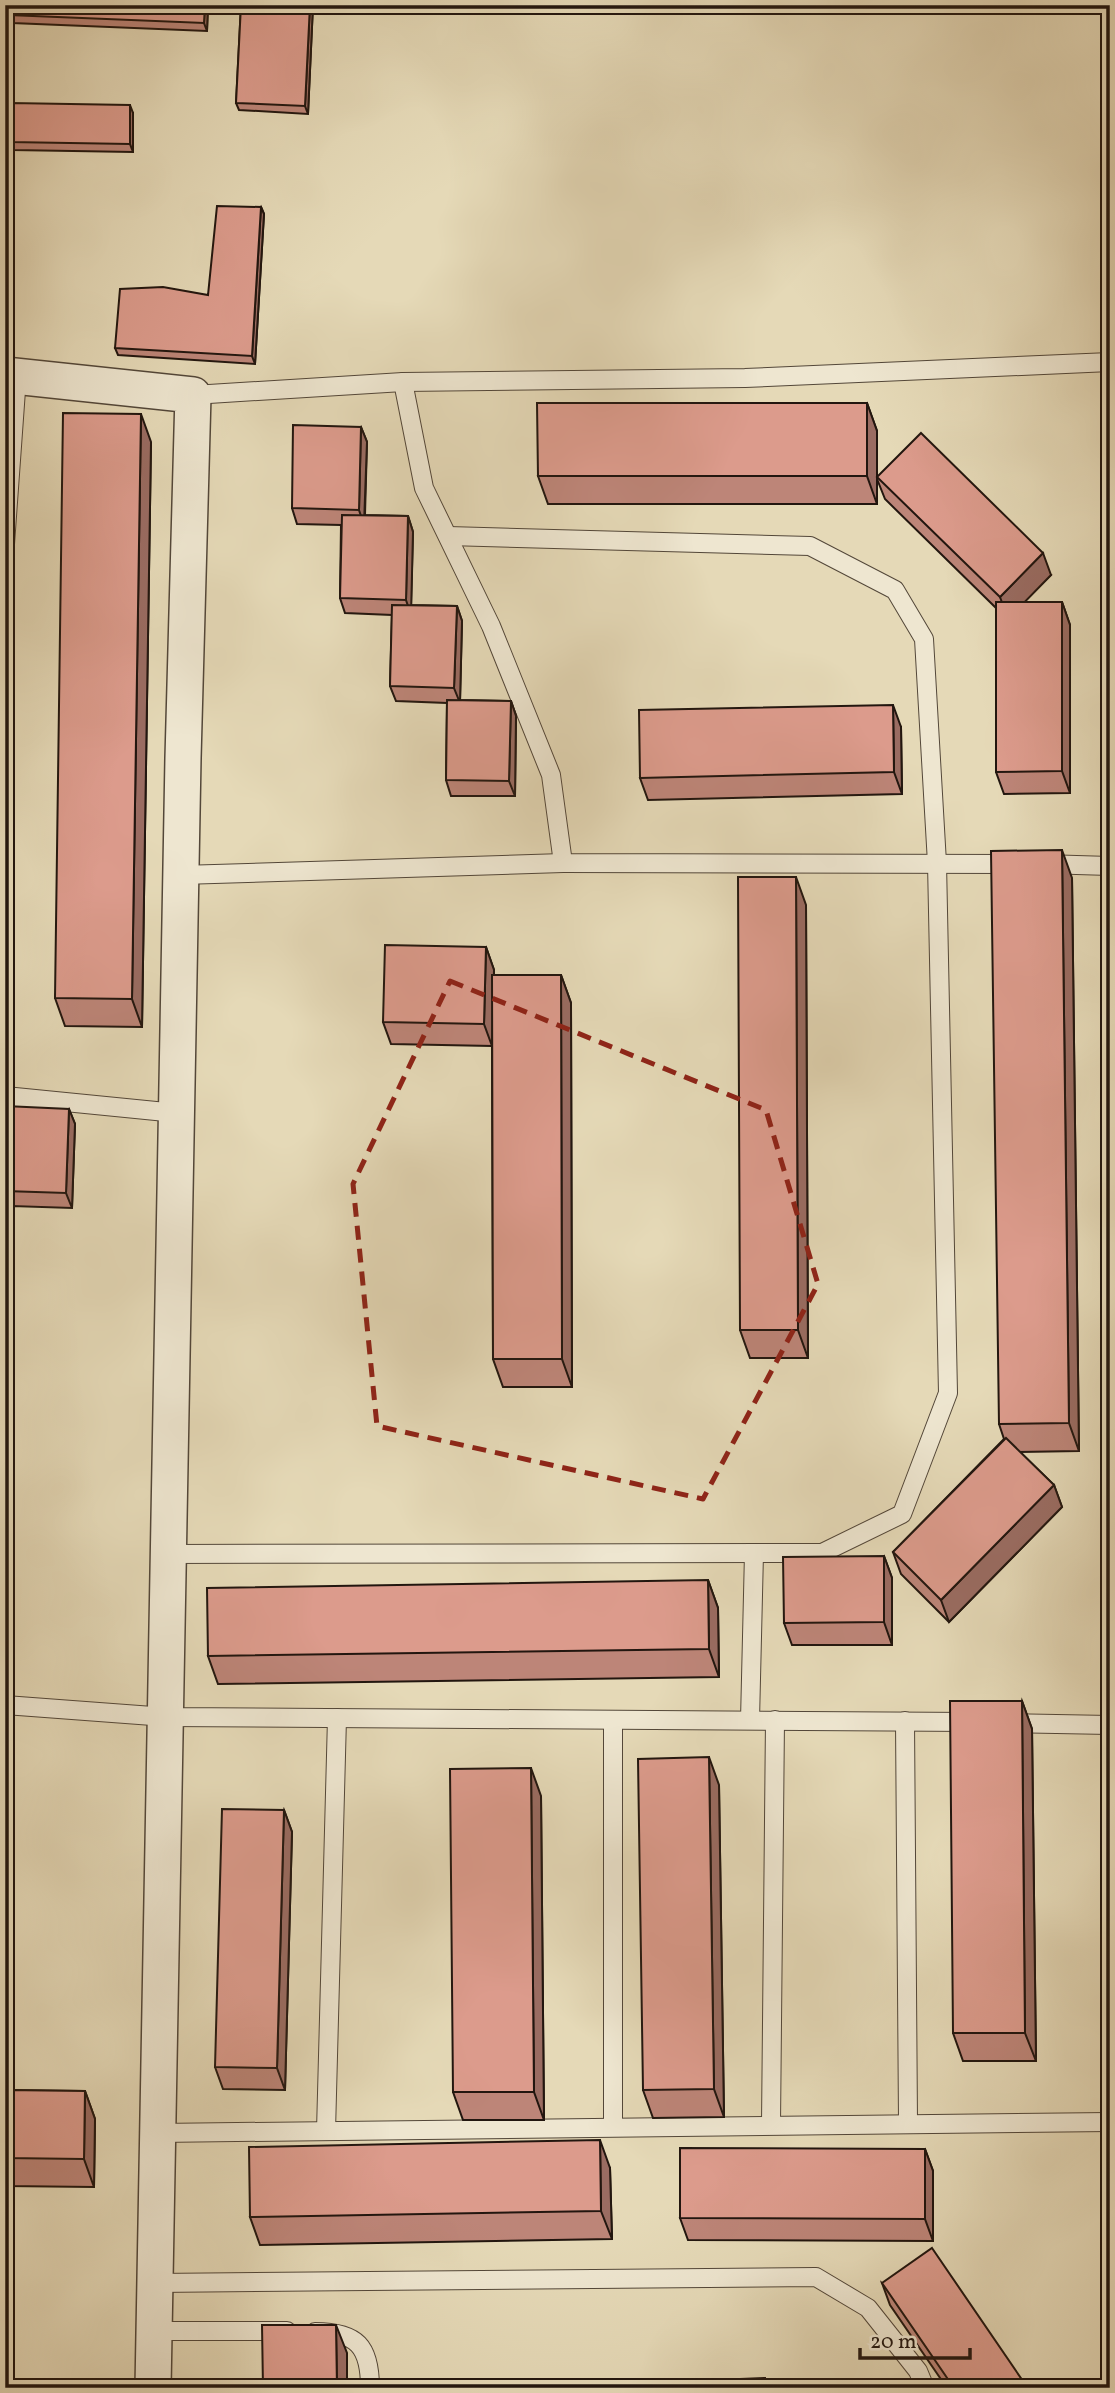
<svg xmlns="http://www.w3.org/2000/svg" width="1115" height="2393" font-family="Vollkorn,serif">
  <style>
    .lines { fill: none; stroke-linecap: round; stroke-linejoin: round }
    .service-casing { stroke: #534739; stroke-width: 20 }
    .minor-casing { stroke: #534739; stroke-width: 38 }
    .service { stroke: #eee6d0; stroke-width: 18 }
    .minor { stroke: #eee6d0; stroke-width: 35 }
    .wall { fill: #bd8578; stroke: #22160f; stroke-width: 2 }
    .shaded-wall { fill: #9a6c62; stroke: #22160f; stroke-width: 2 }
    .building { fill: #dc9b8c; stroke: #22160f; stroke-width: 2 }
    .marked { fill: none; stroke: #8f2418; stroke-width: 5; stroke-dasharray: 14 9; stroke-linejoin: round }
  </style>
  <rect width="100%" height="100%" fill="#e5d9b7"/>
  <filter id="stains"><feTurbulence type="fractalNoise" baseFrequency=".00286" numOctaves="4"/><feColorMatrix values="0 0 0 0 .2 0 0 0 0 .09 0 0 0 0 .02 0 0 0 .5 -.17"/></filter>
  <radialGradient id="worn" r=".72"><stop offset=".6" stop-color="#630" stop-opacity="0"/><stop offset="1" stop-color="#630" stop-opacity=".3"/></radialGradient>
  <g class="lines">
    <g class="service-casing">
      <g id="service">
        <polyline points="403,382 424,488 491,626 551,775 563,863 1015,864"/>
        <polyline points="193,395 403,382 745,378 1110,362"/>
        <polyline points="5,544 17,376"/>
        <polyline points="1043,864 1110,866"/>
        <polyline points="181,875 563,863"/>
        <polyline points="5,1096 176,1113"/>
        <polyline points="168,1554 822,1553 902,1514 948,1393 937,863 924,639 895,590 810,546 448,536"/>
        <polyline points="5,1705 166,1717 974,1722"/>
        <polyline points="613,1720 613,2127"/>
        <polyline points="750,1720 754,1553"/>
        <polyline points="905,1721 908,2122"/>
        <polyline points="1009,1723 1110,1725"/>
        <polyline points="771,2124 775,1720"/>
        <polyline points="326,2131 337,1718"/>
        <polyline points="158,2133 1110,2122"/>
        <polyline points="155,2283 816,2277 868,2308 918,2371 925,2388"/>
        <polyline points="154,2331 287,2331"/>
        <path d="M315,2332C357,2332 370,2346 370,2388"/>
      </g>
    </g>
    <g class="minor-casing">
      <polyline id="minor" points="5,375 193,395 183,758 153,2388"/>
    </g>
    <use href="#service" class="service"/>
    <use href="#minor" class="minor"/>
  </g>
  <g class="wall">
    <polygon points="10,5 208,5 207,31 12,23 9,15"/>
    <polygon points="241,5 313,5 308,114 239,110 236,103"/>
    <polygon points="133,113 133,152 12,150 9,142"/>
    <polygon points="261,207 264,214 255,364 118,355 115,348 208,295"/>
    <polygon points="867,403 877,431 877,477 1051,575 1024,602 1062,602 1070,625 1070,793 1004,794 996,772 996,608 885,499 877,479 877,504 548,504 538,476"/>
    <polygon points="361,427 367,442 365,515 408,516 413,532 411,605 457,606 462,621 460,700 511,701 516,716 515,796 451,796 446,780 447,703 396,701 390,686 392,615 345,613 340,598 341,525 297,524 292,508"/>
    <polygon points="151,442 142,1027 65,1026 55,998"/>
    <polygon points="901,727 902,794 648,800 640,778"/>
    <polygon points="1072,878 1079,1451 1020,1452 1054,1485 1062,1507 949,1622 901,1574 893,1552 1004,1439 999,1424"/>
    <polygon points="806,905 808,1358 750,1358 740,1330"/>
    <polygon points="486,947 494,970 494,975 561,975 571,1003 572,1387 503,1387 493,1359 492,1046 391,1044 383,1022"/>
    <polygon points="69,1109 75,1124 72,1208 12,1206 14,1212 7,1296 5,1296 5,1191"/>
    <polygon points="884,1556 892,1578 892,1645 792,1645 784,1623"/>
    <polygon points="708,1580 718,1608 719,1677 218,1684 208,1656"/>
    <polygon points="1022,1701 1032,1729 1036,2061 963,2061 953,2033"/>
    <polygon points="719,1785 724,2117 653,2118 643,2090"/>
    <polygon points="541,1796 544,2120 463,2120 453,2092"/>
    <polygon points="284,1810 292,1832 285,2090 223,2089 215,2067"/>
    <polygon points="5,2090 85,2091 95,2119 94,2187 5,2186"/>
    <polygon points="925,2149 933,2171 933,2241 688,2240 680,2218"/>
    <polygon points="610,2168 612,2239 260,2245 250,2217"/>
    <polygon points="882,2283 1027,2388 947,2388 890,2305"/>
  </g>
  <g class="shaded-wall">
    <polygon points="205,5 208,5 207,31 204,23"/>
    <polygon points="310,5 313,5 308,114 305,106"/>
    <polygon points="130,105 133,113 133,152 130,144"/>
    <polygon points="261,207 264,214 255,364 252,356"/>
    <polygon points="867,403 877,431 877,504 867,476"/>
    <polygon points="141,414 151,442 142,1027 132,999"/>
    <polygon points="361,427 367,442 364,525 359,510"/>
    <polygon points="408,516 413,532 411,615 406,600"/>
    <polygon points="1043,553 1051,575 1008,619 1000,597"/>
    <polygon points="1062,602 1070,625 1070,793 1062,771"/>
    <polygon points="457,606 462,621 460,703 454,688"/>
    <polygon points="511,701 516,716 515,796 509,781"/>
    <polygon points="893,705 901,727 902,794 894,772"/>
    <polygon points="1062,850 1072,878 1079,1451 1069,1423"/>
    <polygon points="796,877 806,905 808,1358 798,1330"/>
    <polygon points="486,947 494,970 492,1046 484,1024"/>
    <polygon points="561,975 571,1003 572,1387 562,1359"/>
    <polygon points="69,1109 75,1124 72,1208 66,1193"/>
    <polygon points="8,1197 14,1212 7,1296 5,1291 5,1234"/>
    <polygon points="1054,1485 1062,1507 949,1622 941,1600"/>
    <polygon points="884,1556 892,1578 892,1645 884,1622"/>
    <polygon points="708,1580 718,1608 719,1677 709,1649"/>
    <polygon points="1022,1701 1032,1729 1036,2061 1025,2033"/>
    <polygon points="709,1757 719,1785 724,2117 714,2089"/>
    <polygon points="531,1768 541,1796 544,2120 534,2092"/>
    <polygon points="284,1810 292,1832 285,2090 277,2068"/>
    <polygon points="85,2091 95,2119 94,2187 84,2159"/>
    <polygon points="600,2140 610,2168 612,2239 601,2211"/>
    <polygon points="925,2149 933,2171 933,2241 925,2219"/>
    <polygon points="336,2325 347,2353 347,2388 337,2388"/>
  </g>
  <g class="building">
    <polygon points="10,5 205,5 204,23 9,15"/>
    <polygon points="241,5 310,5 305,106 236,103"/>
    <polygon points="10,103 130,105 130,144 9,142"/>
    <polygon points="217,206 261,207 252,356 115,348 120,289 163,287 208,295"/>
    <polygon points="537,403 867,403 867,476 538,476"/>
    <polygon points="63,413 141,414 132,999 55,998"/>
    <polygon points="293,425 361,427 359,510 292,508"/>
    <polygon points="921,433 1043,553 1000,597 877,477"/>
    <polygon points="342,515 408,516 406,600 340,598"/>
    <polygon points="996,602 1062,602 1062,771 996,772"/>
    <polygon points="392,605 457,606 454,688 390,686"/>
    <polygon points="447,700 511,701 509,781 446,780"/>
    <polygon points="893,705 894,772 640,778 639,710"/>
    <polygon points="1062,850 1069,1423 999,1424 991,851"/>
    <polygon points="738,877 796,877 798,1330 740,1330"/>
    <polygon points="385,945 486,947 484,1024 383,1022"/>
    <polygon points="492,975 561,975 562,1359 493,1359"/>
    <polygon points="5,1106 69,1109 66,1193 5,1191"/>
    <polygon points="5,1196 8,1197 5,1234"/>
    <polygon points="1006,1438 1054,1485 941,1600 893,1552"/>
    <polygon points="884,1556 884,1622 784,1623 783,1557"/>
    <polygon points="708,1580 709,1649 208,1656 207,1588"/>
    <polygon points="950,1701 1022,1701 1025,2033 953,2033"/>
    <polygon points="709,1757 714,2089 643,2090 638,1759"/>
    <polygon points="531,1768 534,2092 453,2092 450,1769"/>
    <polygon points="222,1809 284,1810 277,2068 215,2067"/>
    <polygon points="5,2090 85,2091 84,2159 5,2158"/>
    <polygon points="600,2140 601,2211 250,2217 249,2147"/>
    <polygon points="680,2148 925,2149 925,2219 680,2218"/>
    <polygon points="932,2248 1027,2387 1026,2388 954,2388 882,2283"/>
    <polygon points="262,2325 336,2325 337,2388 263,2388"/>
    <polygon points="765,2378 765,2388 523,2388"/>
  </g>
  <path class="marked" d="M450,981L766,1110L818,1284L703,1499L377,1426L353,1184Z"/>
  <rect width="1115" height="2393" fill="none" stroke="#e5d9b7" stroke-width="28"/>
  <rect x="7" y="7" width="1101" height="2379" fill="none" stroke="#22160f" stroke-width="3.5"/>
  <rect x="14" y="14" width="1087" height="2365" fill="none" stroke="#22160f" stroke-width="2"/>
  <path d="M860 2348v10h110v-10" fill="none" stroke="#22160f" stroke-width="3.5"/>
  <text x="870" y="2348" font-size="21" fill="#22160f" stroke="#eee6d0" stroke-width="5" paint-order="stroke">20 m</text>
  <rect width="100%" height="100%" filter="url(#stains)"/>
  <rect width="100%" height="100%" fill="url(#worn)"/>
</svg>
